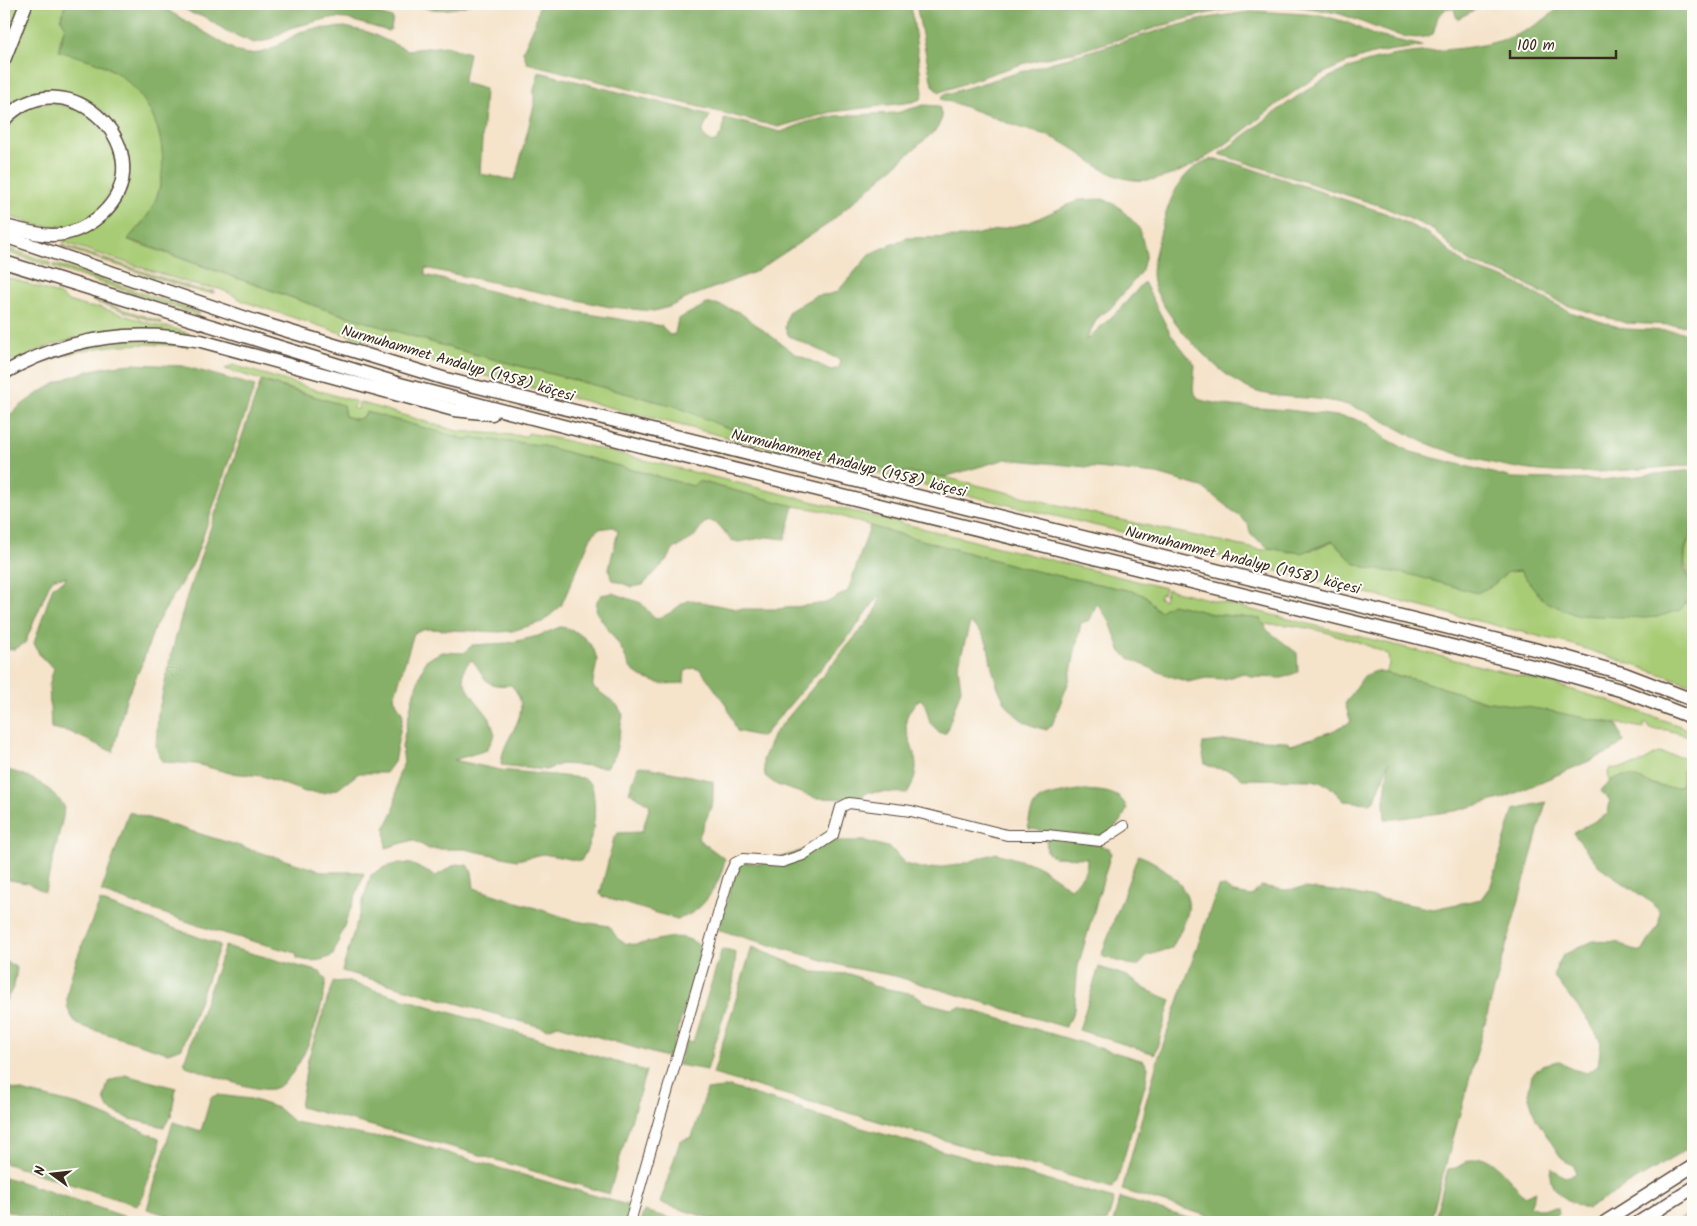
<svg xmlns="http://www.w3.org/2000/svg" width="1697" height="1226" font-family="Kalam,sans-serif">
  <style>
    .green { fill: #a8cc76; stroke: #727b4a }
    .forest { fill: #86b067; stroke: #606d42 }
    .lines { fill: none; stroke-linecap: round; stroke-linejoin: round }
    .minor-casing { stroke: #574638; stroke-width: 12 }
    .major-casing { stroke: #574638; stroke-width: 15 }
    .minor { stroke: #fff; stroke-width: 10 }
    .major { stroke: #fff; stroke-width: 12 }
    .labels { text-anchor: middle; stroke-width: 4; stroke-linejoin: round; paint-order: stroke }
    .street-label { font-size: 15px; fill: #3b2a1e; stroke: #fdfcf7 }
  </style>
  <rect width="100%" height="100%" fill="#fdfcf7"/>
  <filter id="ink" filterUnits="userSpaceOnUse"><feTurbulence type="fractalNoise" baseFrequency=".02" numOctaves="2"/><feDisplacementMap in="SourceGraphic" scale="10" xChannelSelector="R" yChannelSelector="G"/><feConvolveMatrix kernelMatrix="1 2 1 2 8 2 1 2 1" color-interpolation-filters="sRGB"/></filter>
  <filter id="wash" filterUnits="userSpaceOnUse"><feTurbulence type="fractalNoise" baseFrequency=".0096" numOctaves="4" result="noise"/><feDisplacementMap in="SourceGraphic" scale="20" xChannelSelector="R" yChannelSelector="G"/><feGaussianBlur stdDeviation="1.12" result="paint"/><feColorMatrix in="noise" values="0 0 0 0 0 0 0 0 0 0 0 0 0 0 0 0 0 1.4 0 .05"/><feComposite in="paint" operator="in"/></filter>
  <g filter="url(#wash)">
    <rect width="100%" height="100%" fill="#f5e3ca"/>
    <g class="green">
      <polygon points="4,4 21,4 4,47"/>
      <path d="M32,4H65L61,19L65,25L59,46C79,55 100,62 118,74C159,103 175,160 153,206C147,219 136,228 128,240L324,309L454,349L675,406L896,471L944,477L1112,518L1251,548L1263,550L1269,548L1289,552L1312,550L1333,541L1354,563L1367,568L1493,585L1508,572L1520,571L1545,601L1576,615L1657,617L1690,577C1680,561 1687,545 1693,527V685L1574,645L1118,531L774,449L431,362L245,302C228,293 223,287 201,287L63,242L114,207C116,193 125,154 122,143C110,90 39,83 4,113V72Z"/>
      <polygon points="51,103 82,110 108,134 117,163 114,184 100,209 86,221 65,229 64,226 41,226 4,215 4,126 32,106"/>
      <polygon points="62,245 200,290 214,291 214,293 199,292 62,247"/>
      <polygon points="4,247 51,263 50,266 4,251"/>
      <polygon points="55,264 199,312 198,315 53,267"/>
      <polygon points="4,269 43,282 42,285 4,272"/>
      <polygon points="4,276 58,294 68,301 88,307 99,307 161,327 169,327 190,334 72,339 41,349 4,367"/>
      <polygon points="92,301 101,302 162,322 162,324"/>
      <path d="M129,340L188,344V347C123,339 60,348 4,382V378L11,374L72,349Z"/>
      <path d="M233,365L357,402L352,408L358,410L359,402L457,431L527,436L528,433L559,439L1165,588L1163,594H1160L1159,598L1164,600L1167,589L1553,684L1606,700L1683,727L1693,732V737L1667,730L1650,729L1647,724H1644V728L1484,701L1425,682L1385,673L1389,665L1388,655C1362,640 1292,620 1264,625L1261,619L1213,614L1172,604L1161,611L1155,608L1146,596L1132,591L1031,570L870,526L825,511L794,506L698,481L693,486L540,445L473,438L468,440L367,412L359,420L345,416L343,405L225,369Z"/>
      <polygon points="1658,753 1693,758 1693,764 1687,763 1683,772 1682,785 1671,789 1623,776 1609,781 1608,771 1610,769 1637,765"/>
    </g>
    <g class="forest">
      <path d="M65,4H157L238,52L248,54L259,53L270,50L300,32L311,29L345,27L368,32L407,50L446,46L469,53L463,83L485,89L480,174L515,180L534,106V90L539,72L710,115L702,132C705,139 708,142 716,142L723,131L724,118L781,132L807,122L834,116L896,113L924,105L939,106L942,118L937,129L828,224L755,272L692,296L669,307L654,311L610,307L425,268V275L570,311L662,326L669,335L675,334L678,319L707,304H716L739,312L794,353L831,370L839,368L840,360L789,336L785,328L788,312L815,296L831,294L838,291L870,254L906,238L965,237L1028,223L1079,200L1103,199L1118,206L1135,223L1140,230L1146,254L1142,270L1137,277L1110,309L1098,317L1085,341L1118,311L1144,282L1170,333L1195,365L1193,390L1197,397L1204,401L1231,406L1288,410L1352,418L1368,424L1387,439L1411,452L1512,478L1601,480L1693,470V527L1685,549L1684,568L1692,585L1689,599L1680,610L1657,617L1646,618L1576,615L1544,601L1520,571L1508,572L1493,585L1477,593L1412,575L1367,568L1354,563L1333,541L1301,553L1269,548L1251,535L1248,524L1239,516L1202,487L1157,474L1006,459L944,477L896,471L774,442L722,426L675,406L454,349L324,309L128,239C137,229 147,219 153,206C177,155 155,90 103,65C90,59 74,56 59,51L65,25L61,19Z"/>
      <polygon points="177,4 342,4 393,18 391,29 388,31 347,19 330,18 290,28 269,40 254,43 228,32 203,16 193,14"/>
      <path d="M420,4H471C455,9 438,12 422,7Z"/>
      <polygon points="539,4 911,4 923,93 921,99 912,102 832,112 778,127 527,63 523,51 535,24"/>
      <path d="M916,4H1486L1457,19L1454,9L1447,8L1438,16L1433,34C1408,48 1362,19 1336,13C1318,9 1298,6 1280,5C1216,4 1156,29 1096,46C1071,54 1044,57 1019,65C992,73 966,83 940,92L935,89L931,80Z"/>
      <path d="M1563,4H1693V326L1626,323L1566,305L1510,276L1471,262L1457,253L1434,230L1384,207L1219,154C1263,124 1302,86 1352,67C1428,37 1495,68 1563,4Z"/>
      <path d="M1255,11L1321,15L1349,23L1373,35L1423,46C1410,49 1396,49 1382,52C1358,57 1334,67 1312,80C1263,108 1194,187 1134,180C1099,176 1082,149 1051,137C1040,132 1027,131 1015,126C990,116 967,107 941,99L943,95L1164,29L1207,18Z"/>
      <path d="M1210,159L1231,162L1385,213L1429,234L1466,265L1512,281L1570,312L1625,329L1693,332V465C1647,468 1600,474 1554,472C1520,471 1471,459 1439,448C1404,436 1376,411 1340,403C1314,396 1286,399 1261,393C1225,385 1166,320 1154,286C1149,271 1155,256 1158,242C1167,209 1174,173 1210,159Z"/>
      <path d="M133,364L183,366L255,386L194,562L155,626L142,664L126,699L113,752L70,732L51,728L49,686L54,668L40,656L34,643L53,586L65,580L66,577L54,578L50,583L25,643L15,649L4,650V420C42,385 81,367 133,364Z"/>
      <polygon points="261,381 343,405 345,416 355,420 363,417 367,412 468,440 473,438 540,445 693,486 698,481 794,506 785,539 767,537 739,542 731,540 719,525 711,521 704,523 693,538 674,549 664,563 643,585 632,587 611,579 609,568 618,531 613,527 598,529 591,537 561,606 542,622 512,631 499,632 426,629 414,633 394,698 403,715 394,762 386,773 359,773 338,789 324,793 305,792 262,776 230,773 196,764 164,762 159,756 156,747 158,714 171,655 187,596"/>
      <path d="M870,526L1031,570L1132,591L1146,596L1155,608L1160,611L1172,604L1213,614L1261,619L1267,630L1297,653L1298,672L1282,678L1253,677L1243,673L1224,679L1206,678L1188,682L1164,674L1130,659L1121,652L1110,622L1097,603L1090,620L1081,623L1069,681L1052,725L1047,730C1010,722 999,698 991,663C989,654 989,645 984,637C981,631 975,627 970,623L958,667L961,689L946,733H940L930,723L925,704L920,699C891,724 916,739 916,767C916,776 912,785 908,793L869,792L855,799L816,798L777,785L765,776L763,760L774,734L875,613L881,596L878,597L850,635L762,737L737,731L727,706L701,670L694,668L685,671L684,683L661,684L641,677L631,669L620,646L596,612L597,601L601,595L613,593L641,603L655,619C674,615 678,602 692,600L736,609H778L826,603L848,591Z"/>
      <path d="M560,627C577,629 594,642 597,660C597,666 592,679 593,687L617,705L623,715L615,756L606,767L561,764L546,770L501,765C501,736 538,713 511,685C481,688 487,677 472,660C448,676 480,703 490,719C492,724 493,730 495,734L487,750L454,760L500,770L583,778L592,785C597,812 595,837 581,861L543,854L517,860L464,849H429L413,840L386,848L385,828L394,810L399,772L404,763L402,746L414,692L426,660L442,652L464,653L472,645L508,643L538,636Z"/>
      <path d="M1376,671L1425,682L1484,701L1546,710L1618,725L1623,742L1612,751L1504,798L1455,811L1394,819H1385L1384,801L1389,762L1375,800L1369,803L1344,801L1328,785L1313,780L1242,779C1227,764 1221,773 1205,764L1202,750L1203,743L1240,739L1286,741L1291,745L1330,732L1351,722L1345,704L1364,676Z"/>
      <path d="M1687,763L1693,764V1146L1587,1209C1570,1202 1545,1191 1551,1168L1565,1177L1576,1174L1574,1166L1562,1159L1536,1119L1528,1094L1532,1075L1542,1065L1558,1061L1572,1069L1587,1073L1598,1066L1601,1042L1590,1023L1553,975L1563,955L1593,941L1617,942L1629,949L1642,952L1659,924L1660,912L1649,901L1599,866L1573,833L1608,814L1610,801L1601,791C1627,755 1651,798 1682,785L1683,772Z"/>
      <path d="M641,766L705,779L713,782V802L698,839L725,859C720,884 703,914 677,919L603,897L600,894L614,838L618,833L642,832L650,805L629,792L638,767Z"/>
      <path d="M4,769C29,775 49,785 64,806L63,817L45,892L27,883L4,879Z"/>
      <path d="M1078,790C1096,791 1121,789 1127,809C1121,822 1114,831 1100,837L1029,829C1027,822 1032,804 1039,800C1047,795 1068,792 1078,790Z"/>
      <polygon points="1546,802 1430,1222 1228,1222 1122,1190 1157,1062 1218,887 1225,886 1234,893 1252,896 1261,886 1285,890 1305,888 1344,892 1433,909 1481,899 1491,885 1514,809"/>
      <path d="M129,812L324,872H362L364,874L333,955C321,962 309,962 297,958L296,953L212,930L101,892Z"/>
      <path d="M1046,837L1078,840L1109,848L1111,853L1078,966L1074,1010L1070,1020L1065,1027L895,976L847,967L719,930L737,865L743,862L760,864L832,841H865L891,848L905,864L925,869L959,865L996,853L1037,865L1070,888C1080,880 1088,872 1087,858L1054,857L1047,852Z"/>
      <path d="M1138,855C1156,861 1184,880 1188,901C1191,916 1178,935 1172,948L1149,955L1138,966H1134L1101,956Z"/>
      <path d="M399,863L411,864L436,876L456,864L467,865L472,872L474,888L576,921L609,926C612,929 615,936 618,939C640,957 673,921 701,947L699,961L669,1058L558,1025L548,1029L342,971L371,875L385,867Z"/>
      <path d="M100,901L220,945L182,1048L168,1053L78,1025C72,1018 67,1011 67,1001C66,977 91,925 100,901Z"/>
      <path d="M225,946L320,972L326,980C324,1006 301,1083 272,1089C253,1092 206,1073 186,1066L184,1062Z"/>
      <polygon points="752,947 813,972 850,974 865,980 873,986 914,994 927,1003 951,1009 960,1007 1144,1061 1148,1067 1146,1082 1117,1181 1112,1188 713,1074"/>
      <polygon points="722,949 736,953 733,984 707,1070 678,1065 686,1041 693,1042"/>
      <polygon points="4,960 17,968 14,986 4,1004"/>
      <polygon points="1099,967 1127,976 1147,990 1171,1000 1155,1054 1079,1030"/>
      <polygon points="345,981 646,1071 609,1194 460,1149 300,1107 308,1059 333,982"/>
      <polygon points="125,1075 176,1088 171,1116 164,1127 130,1119 108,1109 104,1098 108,1082"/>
      <polygon points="5,1087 79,1105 159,1138 160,1147 140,1203 136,1205 4,1163"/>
      <polygon points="730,1087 803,1109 805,1112 1114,1199 1107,1222 722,1222 660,1203 680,1141 692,1137 707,1090"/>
      <polygon points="218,1095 251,1099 278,1108 294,1122 373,1137 389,1136 627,1205 629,1211 625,1222 189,1222 147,1209 173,1122 201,1131 211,1097"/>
      <path d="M1481,1157C1499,1162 1512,1183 1524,1196L1536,1191L1530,1206L1537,1209L1558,1208L1559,1213L1550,1222H1434L1448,1169L1456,1168L1468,1161Z"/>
      <polygon points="4,1177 15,1180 141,1222 51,1222 4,1210"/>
      <polygon points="1120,1198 1202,1222 1113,1222"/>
      <polygon points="644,1211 684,1222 640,1222"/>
      <polygon points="1693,1211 1693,1222 1676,1222"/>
    </g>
  </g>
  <g filter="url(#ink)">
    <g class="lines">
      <g class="minor-casing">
        <polyline id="minor" points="630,1222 729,876 735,863 743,859 782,862 803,855 833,835 841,807 849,803 911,811 1007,835 1047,835 1101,841 1124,826"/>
      </g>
      <g class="major-casing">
        <g id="major">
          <polyline points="4,60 26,4"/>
          <path d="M4,120C68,52 168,155 101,215C87,227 71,235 52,235C36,235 20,229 4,226"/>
          <polyline points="4,236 255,321 446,379 1562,656 1625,674 1693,700"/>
          <polyline points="4,262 400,384 652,449 1557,672 1620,690 1693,718"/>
          <path d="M4,373C65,338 131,328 201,341L454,410L492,414"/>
          <polyline points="1605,1222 1693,1166"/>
          <polyline points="1639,1222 1693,1188"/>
        </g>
      </g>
      <use href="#minor" class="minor"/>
      <use href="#major" class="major"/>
    </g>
  </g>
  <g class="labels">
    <g class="street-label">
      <text transform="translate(458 363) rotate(16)" y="5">Nurmuhammet Andalyp (1958) köçesi</text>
      <text transform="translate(849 463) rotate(14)" y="5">Nurmuhammet Andalyp (1958) köçesi</text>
      <text transform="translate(1243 560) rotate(14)" y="5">Nurmuhammet Andalyp (1958) köçesi</text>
    </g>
  </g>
  <rect width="1697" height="1226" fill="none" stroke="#fdfcf7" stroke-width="20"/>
  <g transform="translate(52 1174) rotate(285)" stroke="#fdfcf7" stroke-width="4" paint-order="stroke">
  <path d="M0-4L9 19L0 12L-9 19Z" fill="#3b2a1e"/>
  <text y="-8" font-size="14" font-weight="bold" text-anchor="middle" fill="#3b2a1e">N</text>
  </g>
  <path d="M1510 50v8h106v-8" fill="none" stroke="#3b2a1e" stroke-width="2.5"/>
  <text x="1517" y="50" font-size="15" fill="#3b2a1e" stroke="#fdfcf7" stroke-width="4" paint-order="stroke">100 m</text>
</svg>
